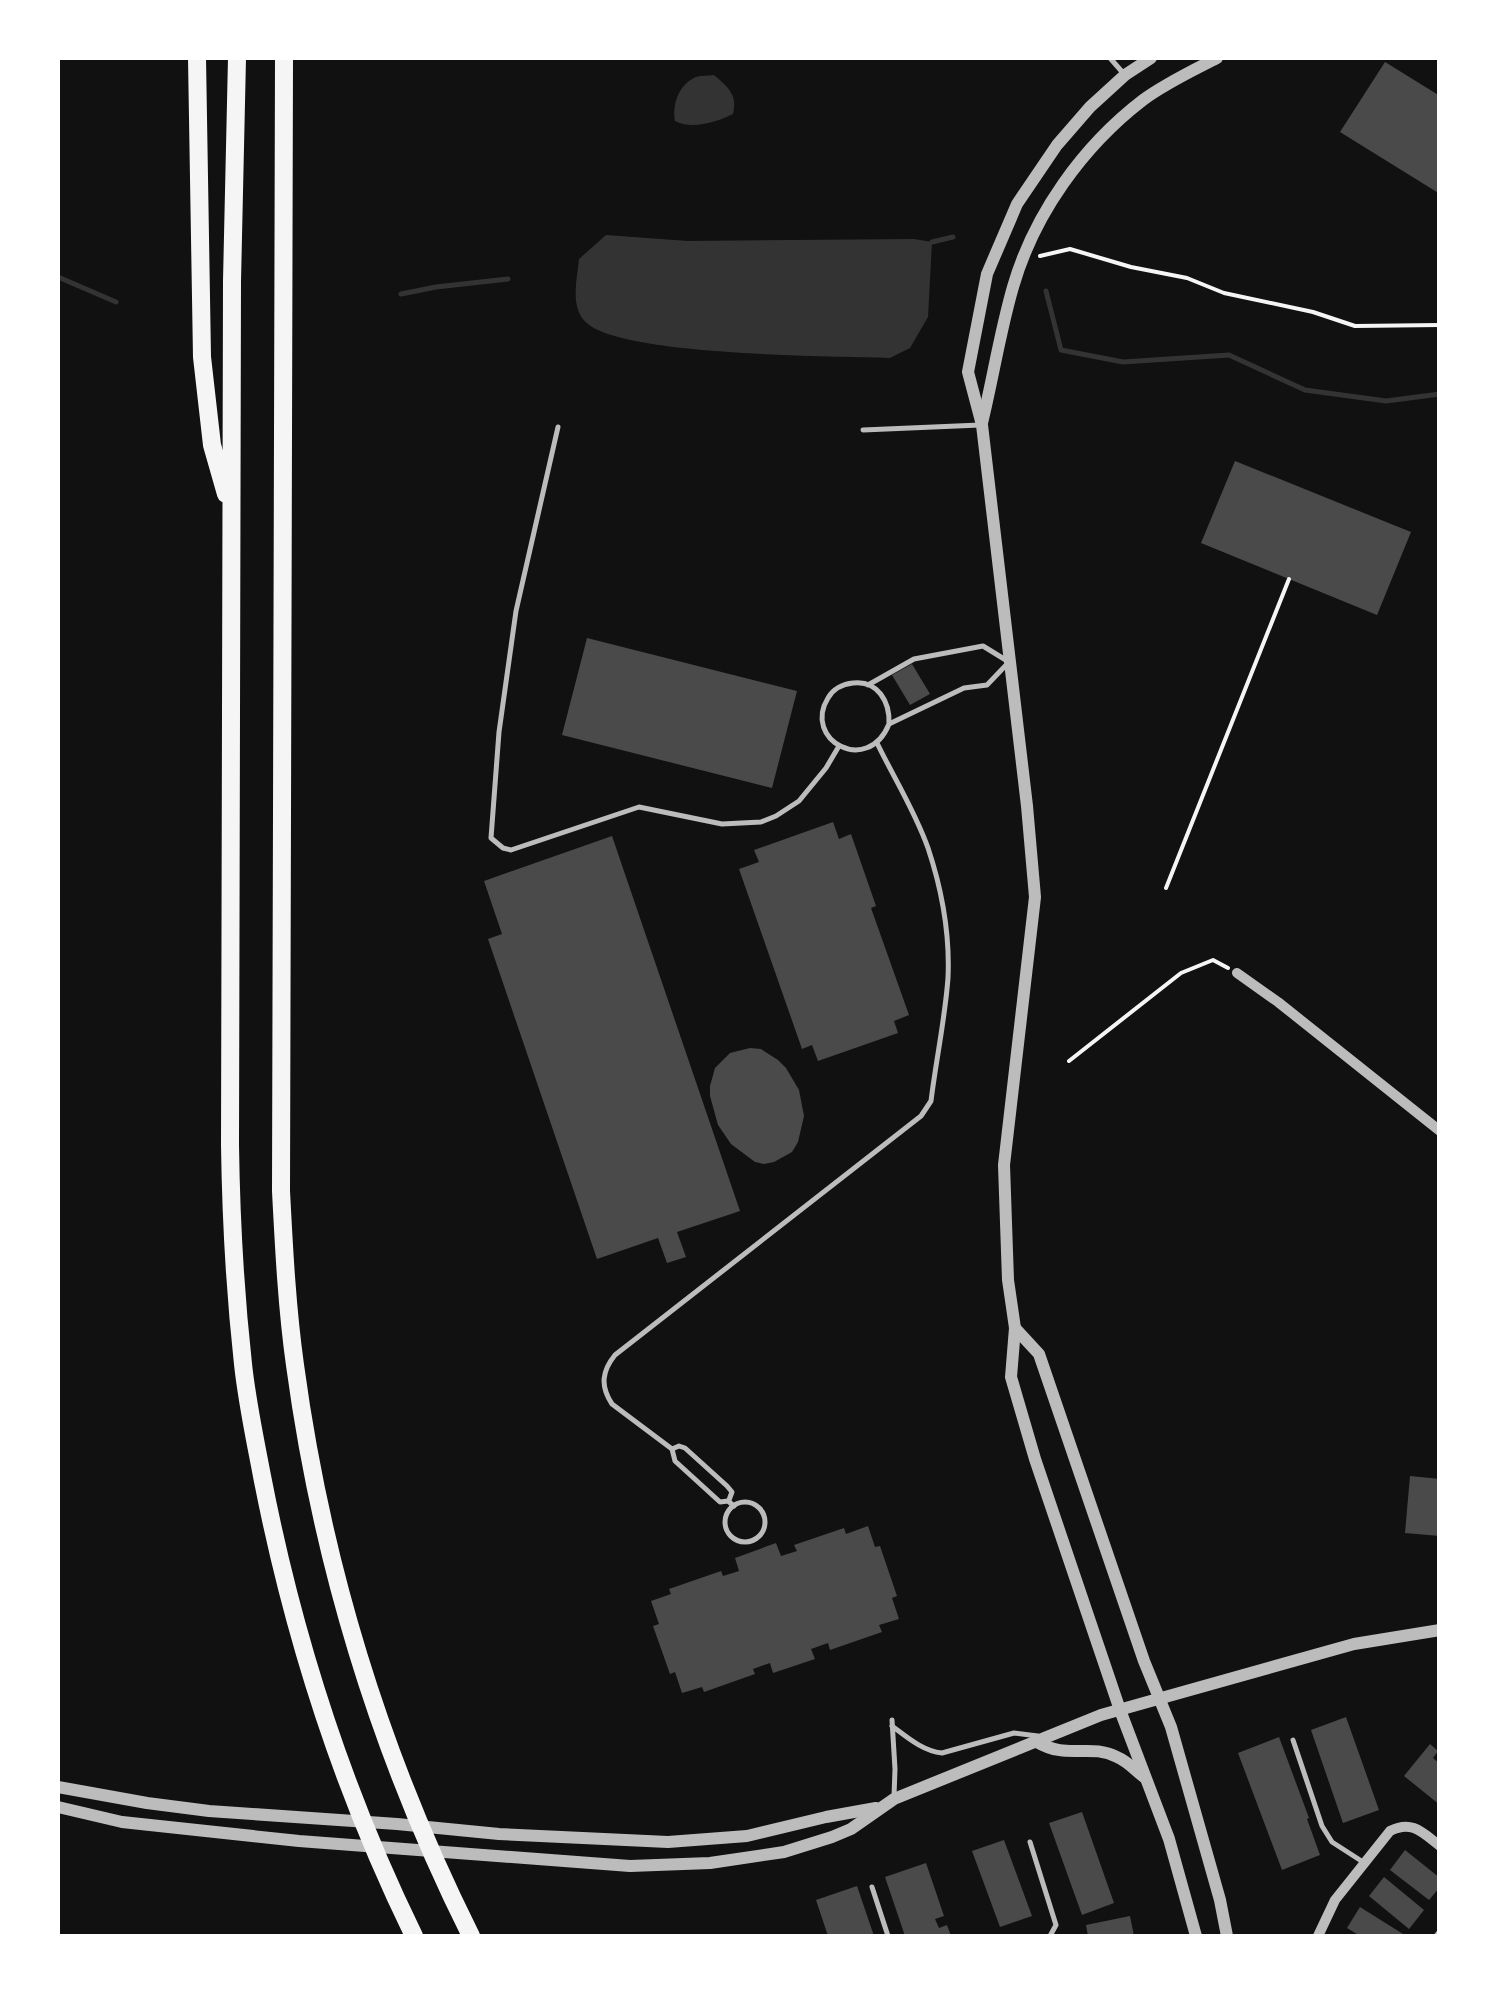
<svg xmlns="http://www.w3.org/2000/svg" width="1497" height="1994" font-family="'Exo 2',sans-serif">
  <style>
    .water { fill: #333 }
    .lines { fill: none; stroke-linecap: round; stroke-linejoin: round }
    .stream { stroke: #333; stroke-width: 5 }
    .building { fill: #4a4a4a }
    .path { stroke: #f5f5f5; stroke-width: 4 }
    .service { stroke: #bcbcbc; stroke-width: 5 }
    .minor { stroke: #bcbcbc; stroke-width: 10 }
    .tertiary { stroke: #bcbcbc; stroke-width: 12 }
    .motorway { stroke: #f5f5f5; stroke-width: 18 }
  </style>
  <rect width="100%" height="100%" fill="#111"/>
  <g class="water">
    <path d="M714,75C728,87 738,95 733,114C717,122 691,130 675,121C672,104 679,84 696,77C702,75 708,76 714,75Z"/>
    <path d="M606,235L688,241L914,239L932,242L928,317L910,348L890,358C832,356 627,356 588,324C569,309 577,280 579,259Z"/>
  </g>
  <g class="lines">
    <g class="stream">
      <polyline points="932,242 953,237"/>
      <polyline points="58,277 116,302"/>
      <polyline points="1046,291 1061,350 1123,362 1229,355 1305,390 1386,401 1440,394"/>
      <polyline points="401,294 436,287 508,279"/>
    </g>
  </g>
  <g class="building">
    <polygon points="1385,62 1440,96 1440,194 1340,132"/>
    <polygon points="1235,461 1411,532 1377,615 1201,543"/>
    <polygon points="587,638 797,691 772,788 562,735"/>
    <polygon points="912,664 930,694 910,705 892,675"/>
    <polygon points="833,822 839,839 851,834 876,906 871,908 909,1015 894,1021 898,1033 818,1061 812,1045 802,1049 739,869 759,862 754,850"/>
    <polygon points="612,836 740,1211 677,1232 686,1257 667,1263 658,1238 597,1259 488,939 502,934 484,881"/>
    <polygon points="750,1048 761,1049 778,1060 786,1068 799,1090 804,1116 798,1142 792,1152 774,1162 764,1164 755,1162 731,1144 718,1125 710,1096 710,1086 715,1068 730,1053"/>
    <polygon points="1410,1476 1440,1479 1440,1536 1405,1533"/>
    <polygon points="868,1526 875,1547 880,1546 897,1596 892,1598 899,1619 879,1625 882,1632 830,1650 828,1643 811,1649 815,1659 773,1673 770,1663 753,1669 755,1674 704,1692 702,1687 682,1693 675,1672 670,1674 653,1626 659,1624 651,1601 671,1594 669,1589 721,1571 723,1576 739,1571 735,1558 776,1543 781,1556 797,1551 794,1545 844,1528 846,1534"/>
    <polygon points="1346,1717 1379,1810 1343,1823 1311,1730"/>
    <polygon points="1279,1737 1309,1818 1307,1819 1320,1855 1282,1870 1238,1753"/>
    <polygon points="1430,1744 1438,1751 1433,1758 1440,1764 1440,1805 1404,1776"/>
    <polygon points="1082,1812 1114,1903 1082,1915 1049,1823"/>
    <polygon points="1004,1840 1032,1916 1000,1927 972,1851"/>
    <polygon points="1405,1850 1440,1878 1440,1887 1429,1900 1390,1870"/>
    <polygon points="926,1863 944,1916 935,1919 939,1928 947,1925 951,1936 905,1936 885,1877"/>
    <polygon points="1384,1877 1424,1910 1409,1929 1369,1896"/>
    <polygon points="857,1886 874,1936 828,1936 816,1900"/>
    <polygon points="1360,1907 1403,1934 1401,1936 1360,1936 1347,1928"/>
    <polygon points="1130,1916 1134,1936 1088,1936 1086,1925"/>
  </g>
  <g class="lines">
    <g class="path">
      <polyline points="1040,256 1070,249 1131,267 1187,278 1224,293 1313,312 1355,326 1440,325"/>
      <polyline points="1166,888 1289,579"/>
      <polyline points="1069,1061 1181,973 1213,960 1228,968"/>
    </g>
    <g class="service">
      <polyline points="1110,58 1124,74"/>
      <polyline points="558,427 516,611 499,732 491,838 503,848 511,850 639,807 722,824 761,822 776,816 799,801 826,768 839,746"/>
      <polyline points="863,430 980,425"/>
      <path d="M868,685L914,659L983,646L1009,662L987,685L964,688L889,724C868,776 802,740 828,698C833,689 843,684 853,683C878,680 890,702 889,724"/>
      <polyline points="672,1449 679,1446 685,1448 727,1486 732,1492 729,1500"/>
      <circle cx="745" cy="1522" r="20"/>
      <path d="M734,1506L728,1501L720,1502L675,1461L672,1449L612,1404C600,1386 602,1371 615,1355L921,1116L931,1101C936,1060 945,1019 948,978C950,933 942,890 928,848C915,811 894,778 877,743"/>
      <polyline points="892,1720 895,1769 894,1796"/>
      <path d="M892,1726C908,1738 923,1751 942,1753L1014,1733L1038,1736"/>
      <polyline points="1293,1740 1322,1826 1332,1842 1363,1862"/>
      <polyline points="1030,1842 1056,1925 1050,1936"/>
      <polyline points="872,1887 888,1936"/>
      <polyline points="1436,1936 1440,1931"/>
    </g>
    <g class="minor">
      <polyline points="1237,973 1278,1002 1440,1131"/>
      <path d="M1318,1936L1335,1900L1390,1831C1412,1820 1422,1832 1440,1846"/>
    </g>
    <g class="tertiary">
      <polyline points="1151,58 1125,75 1090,107 1057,145 1017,204 987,274 968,372 982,425 1027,806 1035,897 1004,1165 1008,1280 1015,1328 1011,1377 1035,1459 1120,1710 1169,1839 1196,1936"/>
      <path d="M982,423C993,378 1000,332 1013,287C1034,214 1083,146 1143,100C1166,83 1192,71 1217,58"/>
      <polyline points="1015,1328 1039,1354 1144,1661 1171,1727 1220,1900 1227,1936"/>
      <path d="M1037,1742C1067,1760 1090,1743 1117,1757C1127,1761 1135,1770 1144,1777"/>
      <polyline points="58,1787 147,1803 209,1811 397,1824 499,1834 668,1842 747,1836 826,1817 876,1808"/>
      <polyline points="58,1807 122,1822 299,1841 630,1866 710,1863 784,1852 832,1837 851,1829 894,1799 1101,1715 1354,1644 1440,1630"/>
    </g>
    <g class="motorway">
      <polyline points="197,58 202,357 212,445 226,494"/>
      <path d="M237,58L232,281L230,1145C231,1218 235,1291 243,1364C247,1402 255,1439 262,1476C293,1636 343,1791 414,1936"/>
      <path d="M284,58L281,1191C284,1249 287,1308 295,1365C322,1565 381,1756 471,1936"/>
    </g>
  </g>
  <rect width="1497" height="1994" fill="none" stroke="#ffffff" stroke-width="120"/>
</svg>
